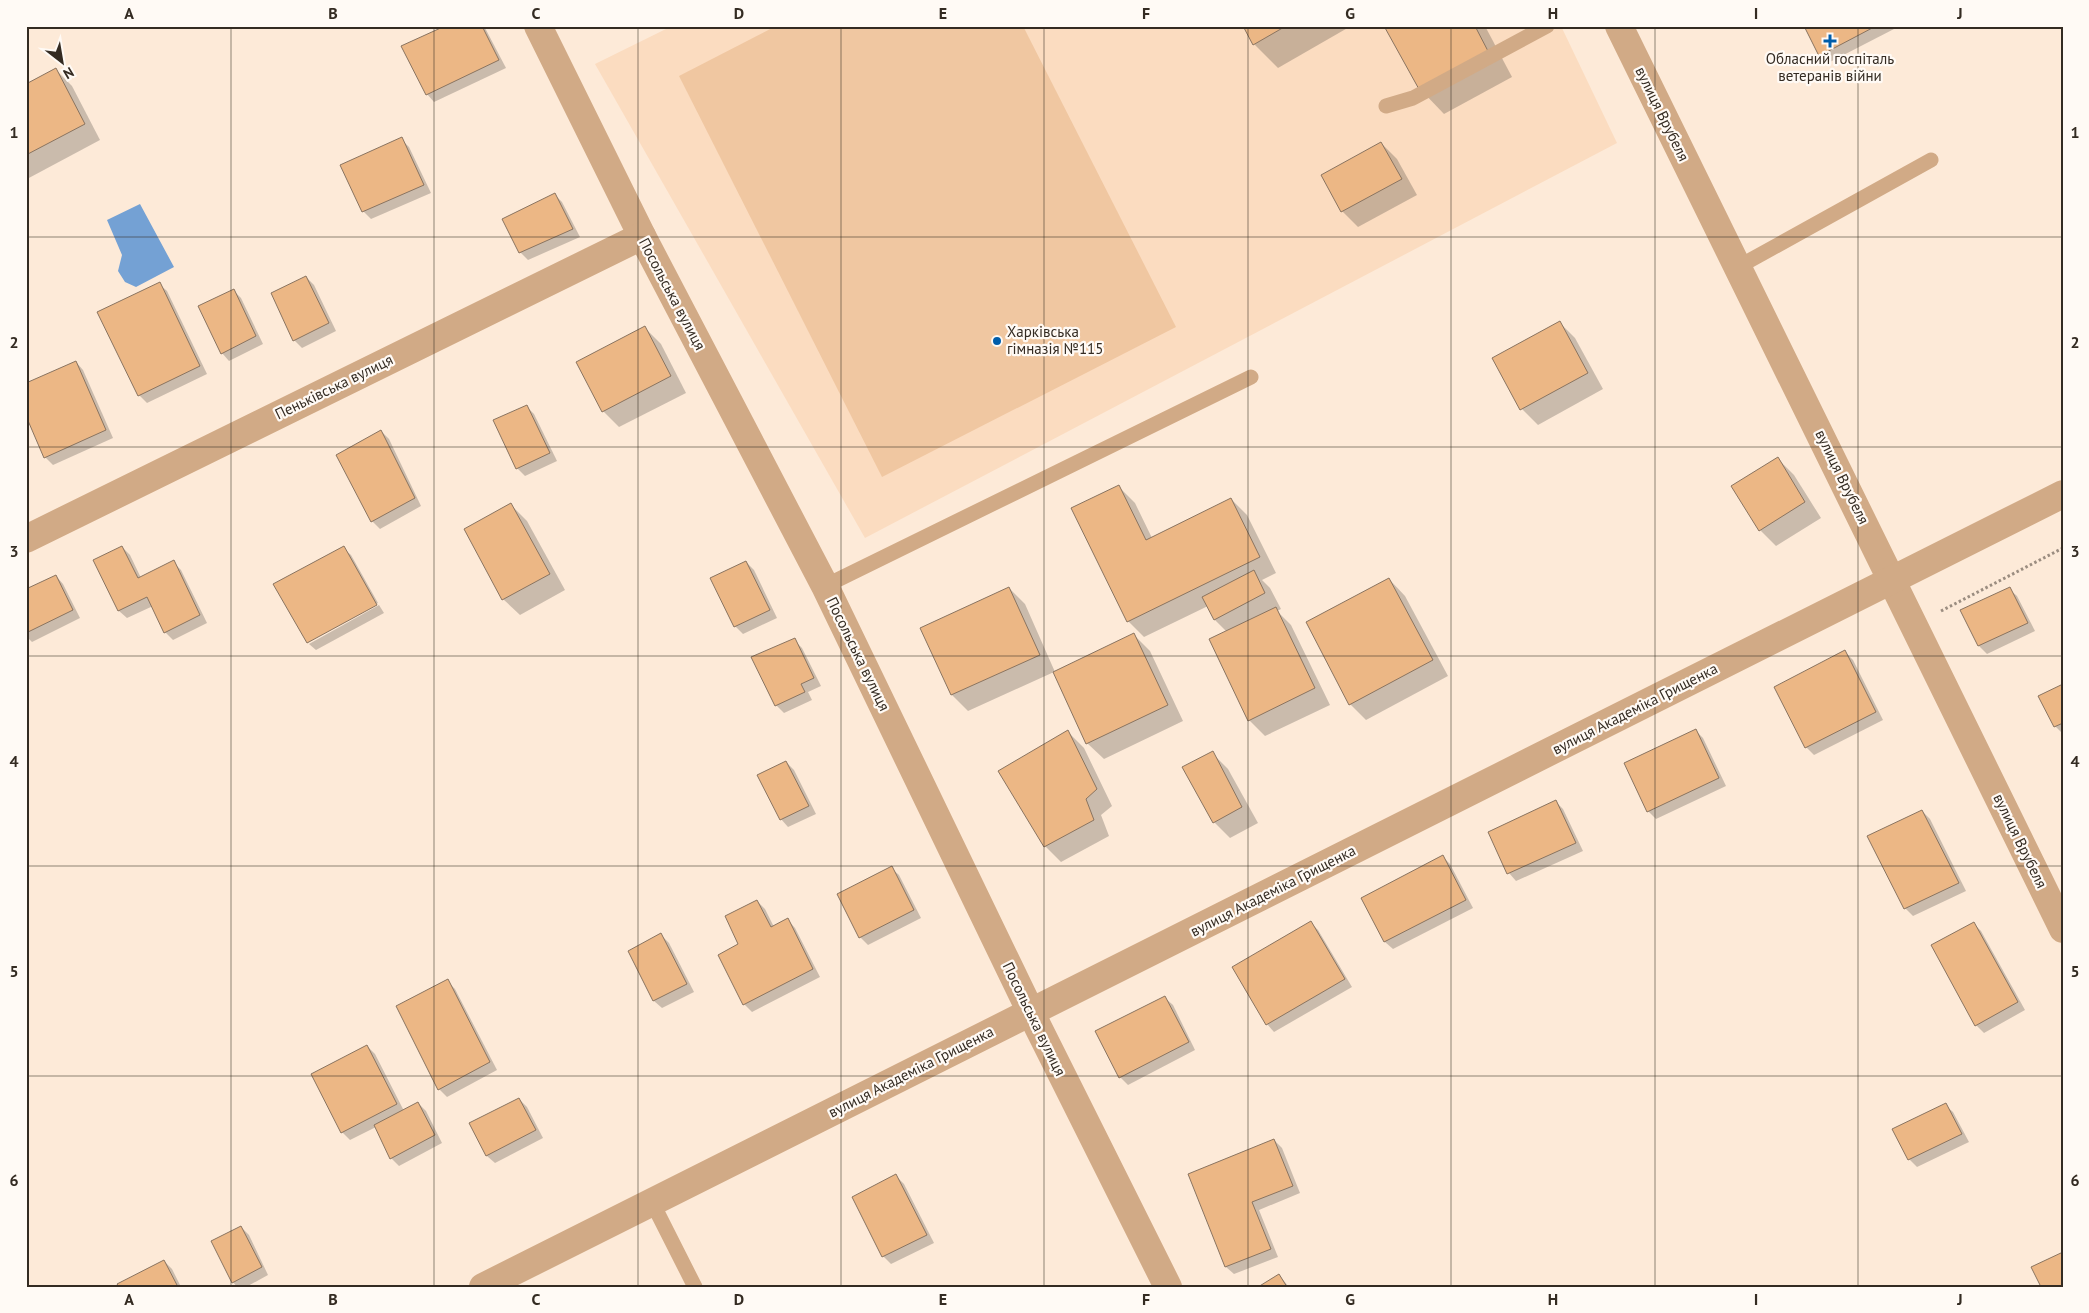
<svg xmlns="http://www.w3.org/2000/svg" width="2089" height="1313" font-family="'PT Sans',sans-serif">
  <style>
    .built { fill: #fbdcc0 }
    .green { fill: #f0c7a1 }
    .water { fill: #74a1d4 }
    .shadow { fill: #0003 }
    .building { fill: #ecb785; stroke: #8a7460 }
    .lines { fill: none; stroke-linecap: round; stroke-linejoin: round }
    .path { stroke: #9b8d80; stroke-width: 3; stroke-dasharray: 2.5 2.5; stroke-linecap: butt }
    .lane { stroke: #d1aa86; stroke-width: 15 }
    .street { stroke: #d1aa86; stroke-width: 28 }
    .grid { fill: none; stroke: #342b22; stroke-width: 1; stroke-opacity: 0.55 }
    .poi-dot { fill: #005daa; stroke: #fffaf5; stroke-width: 2 }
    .labels { text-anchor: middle; stroke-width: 4.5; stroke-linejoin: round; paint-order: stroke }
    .poi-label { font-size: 15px; fill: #342b22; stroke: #fffaf5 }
    .street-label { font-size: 15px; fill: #342b22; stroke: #fffaf5 }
    .neatline { fill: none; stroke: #342b22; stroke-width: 2 }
    .grid-label { font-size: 16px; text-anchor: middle; font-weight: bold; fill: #342b22 }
  </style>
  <rect width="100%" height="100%" fill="#fdead8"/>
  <polygon class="built" points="672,26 1561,26 1617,143 865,538 595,64"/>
  <polygon class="green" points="776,26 1023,26 1176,327 882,477 679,76"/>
  <polygon class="water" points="140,204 174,267 136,287 125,282 118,271 122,255 107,220"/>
  <g class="shadow">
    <polygon points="448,26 484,26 506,68 434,102 427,94"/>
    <polygon points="1245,26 1351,26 1278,68 1254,44"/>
    <polygon points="1385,26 1485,26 1512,77 1444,114 1421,90"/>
    <polygon points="1805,26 1892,26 1894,29 1828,63 1820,56"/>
    <polygon points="56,70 72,86 100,140 27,179 26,86"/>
    <polygon points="401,139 409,147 431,193 371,219 363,211"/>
    <polygon points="1381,143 1397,159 1417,195 1358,227 1342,211"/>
    <polygon points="555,195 562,202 580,237 528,260 520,252"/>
    <polygon points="306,277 314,285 336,331 302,348 294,340"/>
    <polygon points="159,284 167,291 207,374 147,403 139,395"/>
    <polygon points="233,290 241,298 263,344 229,361 222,353"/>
    <polygon points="1559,322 1575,338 1603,389 1538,425 1522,409"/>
    <polygon points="645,328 661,344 686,393 619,427 603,411"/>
    <polygon points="76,362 83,370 113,438 53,465 45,457 26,413"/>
    <polygon points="526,406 534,414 557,461 525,476 517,468"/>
    <polygon points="381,431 389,439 421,506 380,529 372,521"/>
    <polygon points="1778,459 1794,475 1821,518 1776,546 1760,530"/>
    <polygon points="1119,487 1135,503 1152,538 1231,499 1247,515 1276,573 1262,580 1270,588 1281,609 1277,611 1291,625 1330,705 1265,736 1249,720 1227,632 1215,620 1208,606 1144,637 1128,621"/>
    <polygon points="511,505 527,521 565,590 520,615 503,599"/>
    <polygon points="122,547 130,555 141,578 173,562 181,570 207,623 173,640 165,632 153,606 127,618 119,611 95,560"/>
    <polygon points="343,548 351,555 378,603 309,641 309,643 275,584"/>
    <polygon points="746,562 754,570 777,618 743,634 735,626"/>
    <polygon points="56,576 63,584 80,618 32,642 26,636 26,591"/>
    <polygon points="1389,579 1405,596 1448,676 1366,720 1350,704"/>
    <polygon points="1009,588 1025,604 1055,672 1134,635 1150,651 1183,721 1104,759 1087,743 1054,672 968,711 952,695 922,628"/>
    <polygon points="2009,589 2017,596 2035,631 1987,654 1979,646 1962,611"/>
    <polygon points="379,605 384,613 316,650 309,644"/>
    <polygon points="794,640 802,648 821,686 808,692 812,700 784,713 776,705"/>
    <polygon points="1845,652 1853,660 1883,720 1814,755 1806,747"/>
    <polygon points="2063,685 2063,734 2055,726"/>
    <polygon points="1695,730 1703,738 1726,786 1656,819 1648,811"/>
    <polygon points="1068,732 1084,748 1112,806 1101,815 1109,836 1061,862 1045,846"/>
    <polygon points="1212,753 1228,769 1258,823 1230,838 1214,822"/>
    <polygon points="786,762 794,770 816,814 788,827 781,819"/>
    <polygon points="1556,802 1563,809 1583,851 1516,881 1509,873 1489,832"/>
    <polygon points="1922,811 1930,819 1966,891 1913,916 1905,908"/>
    <polygon points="1442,856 1450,864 1473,908 1393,949 1385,942 1362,899"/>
    <polygon points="891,868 899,875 921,918 868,945 860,937"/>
    <polygon points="757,901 765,909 774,927 788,920 795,928 820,977 752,1012 744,1004 740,945"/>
    <polygon points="1311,923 1318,930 1352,987 1274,1032 1267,1024"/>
    <polygon points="1973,923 1981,931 2025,1010 1984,1033 1976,1025 1932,946"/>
    <polygon points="661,935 669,943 694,992 662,1008 654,1001 630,951"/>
    <polygon points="447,981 455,989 497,1070 447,1097 439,1089"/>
    <polygon points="1165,998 1173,1005 1195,1050 1128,1085 1120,1077"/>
    <polygon points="367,1046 375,1054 404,1111 418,1103 426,1111 442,1143 399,1166 391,1158 376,1127 350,1140 342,1132 313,1074"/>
    <polygon points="519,1099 527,1107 543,1138 495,1163 487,1156 471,1124"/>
    <polygon points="1945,1105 1953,1112 1969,1142 1917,1167 1909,1159"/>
    <polygon points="1274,1140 1282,1148 1300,1193 1259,1210 1278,1257 1234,1274 1226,1267 1189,1174"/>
    <polygon points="896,1176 904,1184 934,1243 891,1264 883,1256"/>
    <polygon points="241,1227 249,1235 268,1275 246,1287 237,1287 233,1282"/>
    <polygon points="164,1261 172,1269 181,1287 120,1287"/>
    <polygon points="1279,1275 1289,1287 1260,1287"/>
  </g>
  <g class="building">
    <polygon points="445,26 482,26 499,60 426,95 401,46"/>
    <polygon points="1243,26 1286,26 1253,45"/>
    <polygon points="1384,26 1475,26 1489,53 1420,91"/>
    <polygon points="1804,26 1876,26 1819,56"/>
    <polygon points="56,68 85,124 26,155 26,84"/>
    <polygon points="402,137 424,185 362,212 340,165"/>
    <polygon points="1381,142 1402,179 1341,212 1321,175"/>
    <polygon points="555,193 573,229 519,253 502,219"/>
    <polygon points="306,276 329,323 293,341 271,293"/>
    <polygon points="160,282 200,366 138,396 97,312"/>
    <polygon points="234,289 256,336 221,354 198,306"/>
    <polygon points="1560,321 1588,373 1520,410 1492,358"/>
    <polygon points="645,326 671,376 602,412 576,362"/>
    <polygon points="76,361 106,430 44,458 26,416 26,383"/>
    <polygon points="527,405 550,453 516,469 493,420"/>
    <polygon points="381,430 415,498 371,522 336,455"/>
    <polygon points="1778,457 1805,502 1759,531 1731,486"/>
    <polygon points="1119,485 1146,540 1231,498 1260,557 1127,622 1071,508"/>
    <polygon points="511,503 550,574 502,600 464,529"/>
    <polygon points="122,546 138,578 174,560 200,615 164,633 147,597 118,611 93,560"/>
    <polygon points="344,546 377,605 307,643 273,584"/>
    <polygon points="746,561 770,610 734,627 710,578"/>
    <polygon points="1254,570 1265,593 1214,620 1202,597"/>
    <polygon points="56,575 73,610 26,633 26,589"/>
    <polygon points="1389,578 1433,660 1349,705 1306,622"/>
    <polygon points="1009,587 1040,655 951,695 920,628"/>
    <polygon points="2010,587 2028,623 1978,646 1960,610"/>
    <polygon points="1276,607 1315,688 1248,721 1209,639"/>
    <polygon points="1134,633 1168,705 1086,744 1053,672"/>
    <polygon points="795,638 814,678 801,684 805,692 775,706 751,657"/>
    <polygon points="1845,650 1876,712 1805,748 1774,687"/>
    <polygon points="2063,684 2063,723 2054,727 2038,696"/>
    <polygon points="1696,729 1719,778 1647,812 1624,763"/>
    <polygon points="1068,730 1097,789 1086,799 1094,820 1044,847 998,771"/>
    <polygon points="1213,751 1242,807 1213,823 1182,767"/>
    <polygon points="786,761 809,806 780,820 757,775"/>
    <polygon points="1556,800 1576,843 1507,874 1488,832"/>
    <polygon points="1922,810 1959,883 1904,909 1867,836"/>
    <polygon points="1443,855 1466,900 1384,942 1361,898"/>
    <polygon points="892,866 914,910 859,938 837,894"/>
    <polygon points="757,900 771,927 788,918 813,969 743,1005 718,955 738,944 725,916"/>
    <polygon points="1311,921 1345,979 1266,1025 1232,967"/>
    <polygon points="1974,922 2018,1002 1975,1026 1931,945"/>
    <polygon points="661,933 687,984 653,1001 628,951"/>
    <polygon points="448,979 490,1062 438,1090 396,1006"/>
    <polygon points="1165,996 1189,1042 1119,1078 1095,1031"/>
    <polygon points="367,1045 397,1104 341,1133 311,1074"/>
    <polygon points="519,1098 536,1130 486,1156 469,1123"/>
    <polygon points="418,1102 435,1135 390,1159 374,1125"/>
    <polygon points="1946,1103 1962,1134 1908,1160 1892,1129"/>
    <polygon points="1274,1139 1293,1186 1252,1202 1271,1249 1225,1267 1188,1174"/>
    <polygon points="896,1174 927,1235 882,1257 852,1197"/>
    <polygon points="241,1226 262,1267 232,1283 211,1241"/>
    <polygon points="2063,1252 2063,1287 2041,1287 2031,1267"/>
    <polygon points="164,1260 178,1287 119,1287 117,1284"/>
    <polygon points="1279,1274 1287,1287 1258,1287"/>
  </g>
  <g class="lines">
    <polyline class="path" points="1941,611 2063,548"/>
    <g class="lane">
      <polyline points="1386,106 1413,98 1547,26"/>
      <polyline points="1738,267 1931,160"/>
      <polyline points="825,586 1251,377"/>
      <polyline points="652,1202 695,1287"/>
    </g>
    <g class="street">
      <polyline points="538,26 642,236 825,586 1038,1027 1168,1287"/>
      <polyline points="1619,26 2063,929"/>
      <polyline points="26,539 642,236"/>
      <polyline points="483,1287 2063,494"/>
    </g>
  </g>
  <path class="grid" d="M231,26V1287M434,26V1287M638,26V1287M841,26V1287M1044,26V1287M1248,26V1287M1451,26V1287M1655,26V1287M1858,26V1287M26,237H2063M26,447H2063M26,656H2063M26,866H2063M26,1076H2063"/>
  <g class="poi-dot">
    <path d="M1827.5 33.5h5v5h5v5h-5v5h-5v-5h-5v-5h5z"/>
    <circle cx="997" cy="341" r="5"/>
  </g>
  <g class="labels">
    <g class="poi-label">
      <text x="1830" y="64">Обласний госпіталь<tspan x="1830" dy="17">ветеранів війни</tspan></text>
      <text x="1007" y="337" text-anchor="start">Харківська<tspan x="1007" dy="17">гімназія №115</tspan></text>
    </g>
    <g class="street-label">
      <text transform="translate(1662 114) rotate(64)" y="5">вулиця Врубеля</text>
      <text transform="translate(672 294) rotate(62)" y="5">Посольська вулиця</text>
      <text transform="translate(334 387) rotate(-26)" y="5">Пеньківська вулиця</text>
      <text transform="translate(1842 477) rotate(64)" y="5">вулиця Врубеля</text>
      <text transform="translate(858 654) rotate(64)" y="5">Посольська вулиця</text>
      <text transform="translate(1635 709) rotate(-27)" y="5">вулиця Академіка Грищенка</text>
      <text transform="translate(2020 841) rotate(64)" y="5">вулиця Врубеля</text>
      <text transform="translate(1273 891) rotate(-27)" y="5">вулиця Академіка Грищенка</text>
      <text transform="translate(1034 1019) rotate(64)" y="5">Посольська вулиця</text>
      <text transform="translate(911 1072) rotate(-27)" y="5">вулиця Академіка Грищенка</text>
    </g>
  </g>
  <rect width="2089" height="1313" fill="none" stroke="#fffaf5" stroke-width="55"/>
  <g transform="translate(62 62) rotate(149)" stroke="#fffaf5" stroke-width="4" paint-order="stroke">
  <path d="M0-4L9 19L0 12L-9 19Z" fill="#342b22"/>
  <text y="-8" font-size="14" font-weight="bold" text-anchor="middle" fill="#342b22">N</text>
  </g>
  <rect x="28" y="28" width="2034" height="1258" class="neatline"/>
  <g class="grid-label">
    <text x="129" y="19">A</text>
    <text x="333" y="19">B</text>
    <text x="536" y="19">C</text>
    <text x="739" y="19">D</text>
    <text x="943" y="19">E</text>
    <text x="1146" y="19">F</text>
    <text x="1350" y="19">G</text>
    <text x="1553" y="19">H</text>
    <text x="1756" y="19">I</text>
    <text x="1960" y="19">J</text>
    <text x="14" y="138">1</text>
    <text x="2075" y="138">1</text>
    <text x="14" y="348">2</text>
    <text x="2075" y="348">2</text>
    <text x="14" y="557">3</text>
    <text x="2075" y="557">3</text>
    <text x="14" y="767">4</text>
    <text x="2075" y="767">4</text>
    <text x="14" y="977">5</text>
    <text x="2075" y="977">5</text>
    <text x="14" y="1186">6</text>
    <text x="2075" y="1186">6</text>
    <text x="129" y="1305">A</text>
    <text x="333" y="1305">B</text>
    <text x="536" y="1305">C</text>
    <text x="739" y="1305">D</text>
    <text x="943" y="1305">E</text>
    <text x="1146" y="1305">F</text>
    <text x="1350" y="1305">G</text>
    <text x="1553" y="1305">H</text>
    <text x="1756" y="1305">I</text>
    <text x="1960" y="1305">J</text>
  </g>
</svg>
